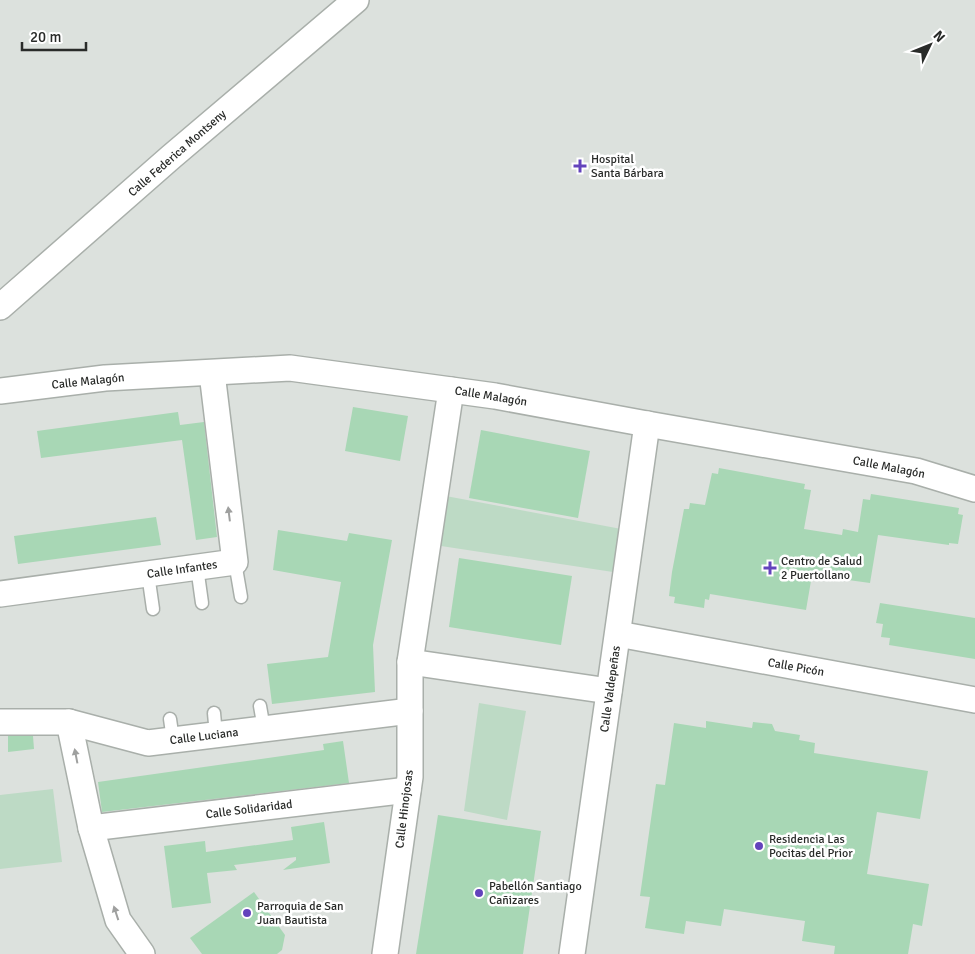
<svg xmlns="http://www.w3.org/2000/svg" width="975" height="954" font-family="Signika,sans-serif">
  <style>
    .green { fill: #bddac5 }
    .building { fill: #a8d7b5 }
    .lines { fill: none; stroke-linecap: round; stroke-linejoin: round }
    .lane-casing { stroke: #a9afaa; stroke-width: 15 }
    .street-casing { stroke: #a9afaa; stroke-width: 28 }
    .lane { stroke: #fff; stroke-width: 12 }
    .street { stroke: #fff; stroke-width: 25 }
    .oneway { fill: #9fa09f }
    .poi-dot { fill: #6343bc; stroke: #fff; stroke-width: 2 }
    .labels { text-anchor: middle; stroke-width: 5; stroke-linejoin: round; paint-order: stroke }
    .street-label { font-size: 12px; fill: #292b29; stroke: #fff }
    .poi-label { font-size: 12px; fill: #292b29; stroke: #fff; text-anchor: start }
  </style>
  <rect width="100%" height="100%" fill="#dce1dd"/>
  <g class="green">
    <polygon points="435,494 632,531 626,574 428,544"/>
    <polygon points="479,703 526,711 507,820 464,811"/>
    <polygon points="53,789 62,862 0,869 0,795"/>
  </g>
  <g class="building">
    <polygon points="353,407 408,416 400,461 345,451"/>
    <polygon points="178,412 180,425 204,422 217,537 196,540 182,440 41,458 37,431"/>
    <polygon points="481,430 590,451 578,518 469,498"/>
    <polygon points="719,468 805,484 804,489 811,490 804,529 842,535 843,529 858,532 863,499 870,500 871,494 959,508 958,514 963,515 958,544 949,543 949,545 878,535 870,583 812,575 806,610 710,594 709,600 705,599 704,608 674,603 675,597 669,596 672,572 684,509 689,509 690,503 705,505 712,473 718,474"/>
    <polygon points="156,517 161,545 18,564 14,536"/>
    <polygon points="278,530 347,541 349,533 392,540 373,645 375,692 272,704 267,664 328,657 341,582 273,570"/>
    <polygon points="459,558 572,576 561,645 449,627"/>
    <polygon points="880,603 975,618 975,659 889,645 890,638 881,637 883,624 876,623"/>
    <polygon points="706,721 752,728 753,722 772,724 775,731 800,735 799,740 815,743 814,753 928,771 920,819 877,812 867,874 929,884 922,926 913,924 908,954 834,954 835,946 802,941 805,921 724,909 721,926 686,921 684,934 645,928 650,897 640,896 656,784 665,785 674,723 706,728"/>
    <polygon points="8,736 33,736 34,749 8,752"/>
    <polygon points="343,741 349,783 102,812 98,782 324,750 323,744"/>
    <polygon points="438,815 541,831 523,954 416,954"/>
    <polygon points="324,822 330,863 283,870 296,860 296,857 234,865 237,870 207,873 211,903 172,908 164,846 205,841 206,852 293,840 291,827"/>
    <polygon points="254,892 285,935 282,950 277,954 202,954 190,938"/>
  </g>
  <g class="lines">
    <g class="lane-casing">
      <g id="lane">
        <polyline points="235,562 241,597"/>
        <polyline points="197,567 202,603"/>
        <polyline points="148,574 153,609"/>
        <polyline points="260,706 264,729"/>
        <polyline points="214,713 216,735"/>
        <polyline points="170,719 173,740"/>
      </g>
    </g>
    <g class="street-casing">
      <g id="street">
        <polyline points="0,307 171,157 356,0"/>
        <polyline points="0,391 105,378 290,368 495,396 647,424 916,471 975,489"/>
        <polyline points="0,594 235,562 212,373"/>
        <polyline points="618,634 975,700"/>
        <polyline points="410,662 609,691"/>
        <polyline points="0,722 69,722 148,743 410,711"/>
        <polyline points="69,722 91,828 118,920 142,954"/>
        <polyline points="91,828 408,790"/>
        <polyline points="385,954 410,777 410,662 451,390"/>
        <polyline points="572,954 647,424"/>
      </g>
    </g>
    <use href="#lane" class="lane"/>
    <use href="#street" class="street"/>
  </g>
  <defs><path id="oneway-solid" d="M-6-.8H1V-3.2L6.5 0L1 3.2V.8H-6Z" transform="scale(1.25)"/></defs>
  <g class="oneway">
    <use href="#oneway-solid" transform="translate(229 514) rotate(-97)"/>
    <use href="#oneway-solid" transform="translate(76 756) rotate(-101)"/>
    <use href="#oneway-solid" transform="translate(116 913) rotate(-108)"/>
  </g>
  <g class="poi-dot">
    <path d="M577.5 158.5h5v5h5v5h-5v5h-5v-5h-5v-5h5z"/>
    <path d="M767.5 560.5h5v5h5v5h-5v5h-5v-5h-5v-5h5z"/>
    <circle cx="759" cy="846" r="5"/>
    <circle cx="479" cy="893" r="5"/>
    <circle cx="247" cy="913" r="5"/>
  </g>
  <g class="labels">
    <g class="street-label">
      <text transform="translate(177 153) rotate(-41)" y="4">Calle Federica Montseny</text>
      <text transform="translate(88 381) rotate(-6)" y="4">Calle Malagón</text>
      <text transform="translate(491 396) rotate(9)" y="4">Calle Malagón</text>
      <text transform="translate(889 467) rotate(11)" y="4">Calle Malagón</text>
      <text transform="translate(182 569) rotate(-8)" y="4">Calle Infantes</text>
      <text transform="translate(796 667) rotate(10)" y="4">Calle Picón</text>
      <text transform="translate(610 689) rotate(-82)" y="4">Calle Valdepeñas</text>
      <text transform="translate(204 736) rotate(-7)" y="4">Calle Luciana</text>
      <text transform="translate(249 809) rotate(-7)" y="4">Calle Solidaridad</text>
      <text transform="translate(404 809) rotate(-83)" y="4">Calle Hinojosas</text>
    </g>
    <g class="poi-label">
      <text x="591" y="163">Hospital<tspan x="591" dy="14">Santa Bárbara</tspan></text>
      <text x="781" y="565">Centro de Salud<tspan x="781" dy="14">2 Puertollano</tspan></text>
      <text x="769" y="843">Residencia Las<tspan x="769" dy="14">Pocitas del Prior</tspan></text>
      <text x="489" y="890">Pabellón Santiago<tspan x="489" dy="14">Cañizares</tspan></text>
      <text x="257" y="910">Parroquia de San<tspan x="257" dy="14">Juan Bautista</tspan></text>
    </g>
  </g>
  <g transform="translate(930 45) rotate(47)" stroke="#ffffff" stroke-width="4" paint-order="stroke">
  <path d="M0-4L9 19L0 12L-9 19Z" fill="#292b29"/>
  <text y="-8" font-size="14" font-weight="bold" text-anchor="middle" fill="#292b29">N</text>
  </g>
  <path d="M22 42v8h64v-8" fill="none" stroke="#292b29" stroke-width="2.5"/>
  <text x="30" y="42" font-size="15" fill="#292b29" stroke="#ffffff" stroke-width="4" paint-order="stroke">20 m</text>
</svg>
